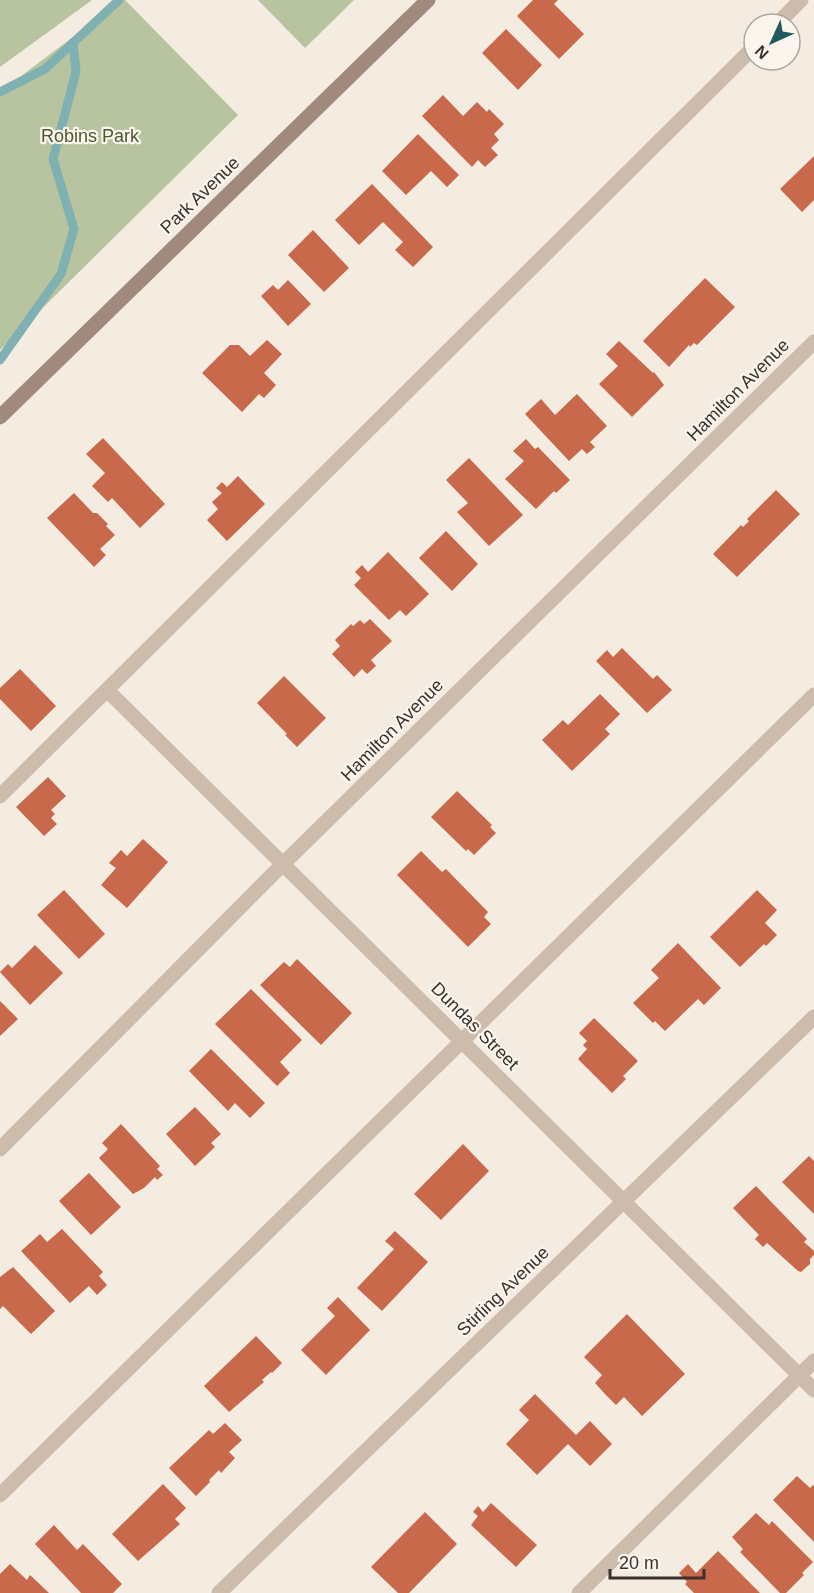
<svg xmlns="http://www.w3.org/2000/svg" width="814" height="1593" font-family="Helvetica,sans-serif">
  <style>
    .green { fill: #b8c4a0 }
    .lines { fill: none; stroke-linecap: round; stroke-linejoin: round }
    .stream { stroke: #7fb0b2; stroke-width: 9 }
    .building { fill: #c8694b }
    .lane { stroke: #cdbbac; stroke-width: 15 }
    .street { stroke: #cdbbac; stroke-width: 15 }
    .secondary { stroke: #a18a7d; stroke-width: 15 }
    .labels { text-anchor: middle; stroke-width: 4.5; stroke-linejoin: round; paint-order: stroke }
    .park-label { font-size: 18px; fill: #4a5a2e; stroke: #fbf5ee }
    .street-label { font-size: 18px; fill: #3b302b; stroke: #fbf5ee }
  </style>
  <rect width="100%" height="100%" fill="#f4ebe1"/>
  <g class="green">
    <polygon points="0,0 92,0 0,67"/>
    <polygon points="122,0 125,0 238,115 0,350 0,92"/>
    <polygon points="258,0 354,0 305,48"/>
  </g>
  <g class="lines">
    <g class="stream">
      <polyline points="0,92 45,69 119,0"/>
      <polyline points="0,360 61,274 74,229 53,159 76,72 73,43"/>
    </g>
  </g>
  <g class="building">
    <polygon points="533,0 558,0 554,4 584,34 559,59 517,16"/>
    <polygon points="506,29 542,65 518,90 482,53"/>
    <polygon points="443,95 463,116 477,102 487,112 489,109 504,124 494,134 499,140 491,148 498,155 485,167 478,160 472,167 422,116"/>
    <polygon points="418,134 459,175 447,187 431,171 406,195 382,171"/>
    <polygon points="814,156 814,200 802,212 780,189"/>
    <polygon points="372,184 433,247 413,267 395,250 403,242 383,222 359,245 335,220"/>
    <polygon points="313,230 349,268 324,292 288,255"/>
    <polygon points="705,278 735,307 697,345 694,343 690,347 689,345 669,367 643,341"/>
    <polygon points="288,280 311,304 288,326 261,296 273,285 278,290"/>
    <polygon points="267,340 282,354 264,373 276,385 264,398 259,394 242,412 202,373 230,345 239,345 250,356"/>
    <polygon points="619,341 653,373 654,372 664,385 632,417 599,384 618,366 606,354"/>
    <polygon points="577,394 607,426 590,442 595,447 587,454 582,449 569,461 525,414 541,399 555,415"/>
    <polygon points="103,438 165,504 140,528 112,498 108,502 92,486 105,473 86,454"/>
    <polygon points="526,439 535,449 538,447 570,480 556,493 554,491 536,509 505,479 524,461 513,451"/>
    <polygon points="469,458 523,515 489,546 457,512 468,503 446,480"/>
    <polygon points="238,476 265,504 227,541 207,520 218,509 212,502 222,493 216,488 222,482 227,487"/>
    <polygon points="776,490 800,514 737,577 713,554 741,525 743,527 749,521 747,519"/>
    <polygon points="74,493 93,513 97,513 108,524 106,526 115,535 100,549 106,555 94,567 47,518"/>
    <polygon points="446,531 478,564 452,591 419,558"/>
    <polygon points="388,552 429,594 406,616 400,610 389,620 354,585 361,578 355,572 362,565 368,572"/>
    <polygon points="370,619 392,641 371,660 376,666 367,674 362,669 354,677 332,654 340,646 335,640 351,624 353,626 360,620 364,624"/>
    <polygon points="622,648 653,679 657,675 672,690 647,713 596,661 607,650 613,657"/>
    <polygon points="20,669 56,706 31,731 0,699 0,688"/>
    <polygon points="284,676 326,718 297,747 285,735 287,734 257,703"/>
    <polygon points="600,694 620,714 605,729 610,734 572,771 542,740 563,720 568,725"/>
    <polygon points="48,777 66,796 51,810 55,814 51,818 57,824 44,836 16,807"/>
    <polygon points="457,791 492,825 490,827 496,833 474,855 468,849 466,851 431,817"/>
    <polygon points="143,839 168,862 127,908 101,885 116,868 109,863 121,850 127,856"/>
    <polygon points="421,851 442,872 446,869 488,912 484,917 491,924 468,947 397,875"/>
    <polygon points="64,890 105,934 79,959 37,915"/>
    <polygon points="757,890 777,910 765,923 777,935 766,946 764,944 740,967 710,937"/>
    <polygon points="678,943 721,988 704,1005 698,999 665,1031 655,1021 653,1023 633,1003 659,978 651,970"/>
    <polygon points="35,945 63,973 30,1005 0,972 8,964 12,968"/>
    <polygon points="297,959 352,1013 321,1045 260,985 284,962 290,967"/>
    <polygon points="251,989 302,1040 280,1062 290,1073 277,1086 215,1024"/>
    <polygon points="0,1001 18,1019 0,1036"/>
    <polygon points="594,1018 638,1061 623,1076 626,1079 612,1093 578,1059 587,1049 583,1045 587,1041 579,1033"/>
    <polygon points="211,1049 265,1103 250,1118 235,1103 228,1111 189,1071"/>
    <polygon points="195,1107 221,1134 211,1143 215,1147 195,1166 166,1134"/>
    <polygon points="121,1124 160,1166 157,1169 163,1175 157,1180 155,1177 144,1188 133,1194 99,1158 108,1149 102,1143"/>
    <polygon points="463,1144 489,1171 441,1220 414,1194"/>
    <polygon points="809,1156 814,1161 814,1214 782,1182"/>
    <polygon points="89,1173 121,1207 91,1235 59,1201"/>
    <polygon points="756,1186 807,1239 804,1242 814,1251 814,1255 810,1259 810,1264 801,1272 798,1271 767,1243 763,1247 755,1239 759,1235 733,1208"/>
    <polygon points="62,1229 103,1272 99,1276 107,1285 97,1295 89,1286 70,1303 21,1251 40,1234 47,1242"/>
    <polygon points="395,1231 428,1262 382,1311 357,1288 394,1249 385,1241"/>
    <polygon points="13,1267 55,1311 31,1334 3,1306 0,1309 0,1277"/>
    <polygon points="338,1297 370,1330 326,1375 301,1350 335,1316 327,1308"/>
    <polygon points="627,1314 685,1374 642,1416 624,1397 616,1405 605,1394 595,1383 602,1375 584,1357"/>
    <polygon points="256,1336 282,1363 272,1373 271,1372 262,1380 264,1382 229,1412 204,1386"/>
    <polygon points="535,1394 576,1435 590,1421 612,1444 590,1466 568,1444 537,1475 506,1444 529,1420 519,1410"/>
    <polygon points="225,1423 242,1440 229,1452 235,1458 221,1473 219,1470 209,1480 210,1482 196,1496 169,1468 209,1430 213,1434"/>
    <polygon points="797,1476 810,1488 813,1485 814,1486 814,1542 773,1500"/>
    <polygon points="163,1484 186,1508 175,1519 180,1524 138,1561 112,1534"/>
    <polygon points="491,1503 537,1545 516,1567 471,1525 478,1516 473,1512 478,1506 483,1512"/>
    <polygon points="425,1512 457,1544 409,1593 398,1593 371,1567"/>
    <polygon points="756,1513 769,1525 772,1521 813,1562 802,1573 804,1575 786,1593 780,1593 740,1552 743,1549 732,1537"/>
    <polygon points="54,1525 77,1550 83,1544 122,1584 113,1593 81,1593 35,1544"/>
    <polygon points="718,1551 760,1593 694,1593 685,1584 687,1582 679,1573 688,1564 696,1573"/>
    <polygon points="10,1564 27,1580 30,1575 49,1593 0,1593 0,1574"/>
  </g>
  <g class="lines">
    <g class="lane">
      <polyline points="777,24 801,0"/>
      <polyline points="0,796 754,47"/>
      <polyline points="0,1495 814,695"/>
      <polyline points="579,1593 814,1361"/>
    </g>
    <g class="street">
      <polyline points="108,691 814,1390"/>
      <polyline points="0,1149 284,863 814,342"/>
      <polyline points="219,1593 814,1017"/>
    </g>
    <polyline class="secondary" points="0,417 428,0"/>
  </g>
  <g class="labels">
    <g class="park-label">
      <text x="90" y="142">Robins Park</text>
    </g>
    <g class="street-label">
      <text transform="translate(200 195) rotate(-44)" y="6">Park Avenue</text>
      <text transform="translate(738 390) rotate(-45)" y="6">Hamilton Avenue</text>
      <text transform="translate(392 730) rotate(-45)" y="6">Hamilton Avenue</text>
      <text transform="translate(475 1026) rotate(45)" y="6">Dundas Street</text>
      <text transform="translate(503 1291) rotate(-44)" y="6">Stirling Avenue</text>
    </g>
  </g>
  <g transform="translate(772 42) rotate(225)"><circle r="28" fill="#fbf5ee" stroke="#aea6a0" stroke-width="1.5"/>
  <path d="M0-4.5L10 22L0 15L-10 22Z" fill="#1f5a5e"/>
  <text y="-9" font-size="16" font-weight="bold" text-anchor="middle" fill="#3b302b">N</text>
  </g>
  <path d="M610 1569v9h94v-9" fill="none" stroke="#3b302b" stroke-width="3"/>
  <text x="619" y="1569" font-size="18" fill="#3b302b" stroke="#fbf5ee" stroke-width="4.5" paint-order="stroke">20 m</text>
</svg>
